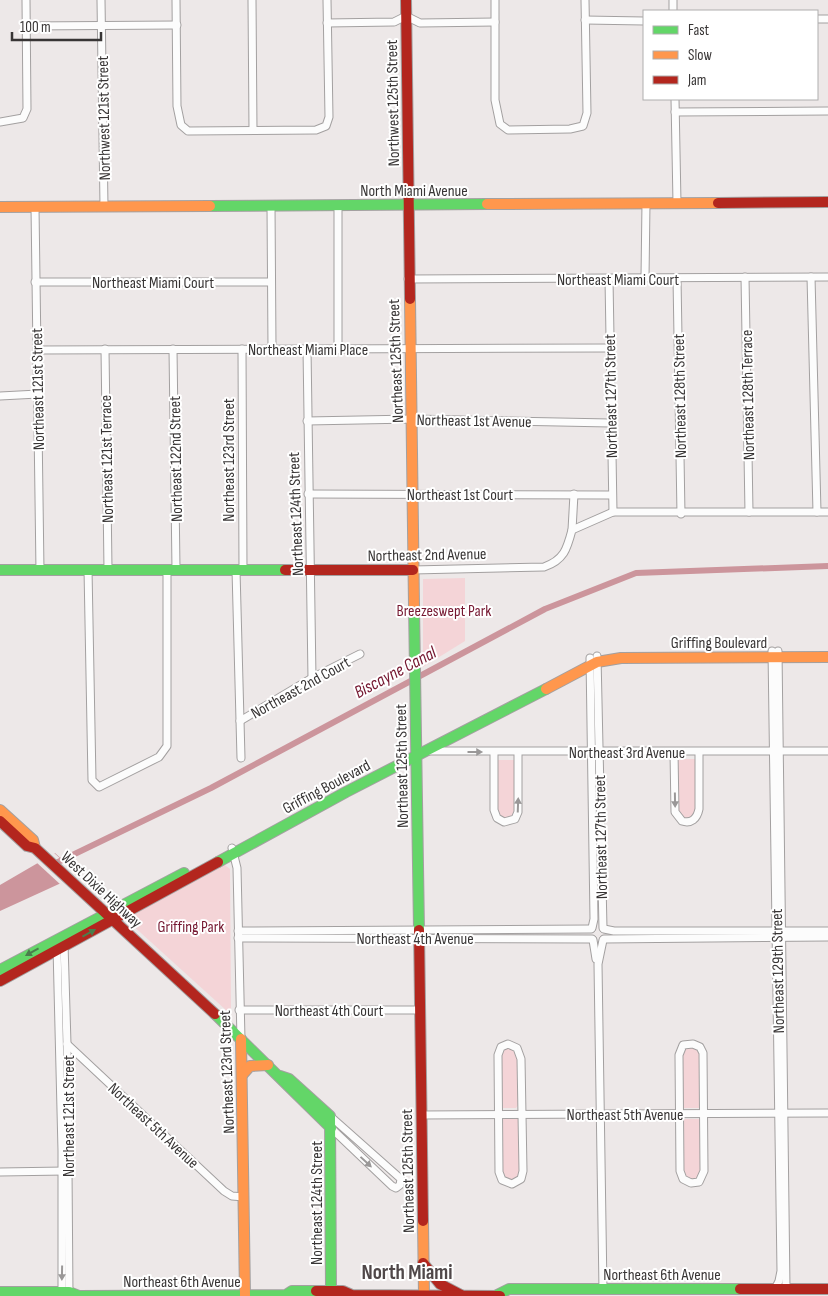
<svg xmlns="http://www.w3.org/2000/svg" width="828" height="1296" font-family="'Sofia Sans Condensed',sans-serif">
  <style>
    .green { fill: #f4d4d7 }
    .water { fill: #cc959c }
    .pier { fill: #ede8e8 }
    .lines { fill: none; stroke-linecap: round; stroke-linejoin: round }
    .canal { stroke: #cc959c; stroke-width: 6 }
    .street-casing { stroke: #a3a0a0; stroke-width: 9 }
    .fast-casing { stroke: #a3a0a0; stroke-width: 12 }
    .slow-casing { stroke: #a3a0a0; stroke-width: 12 }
    .jam-casing { stroke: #a3a0a0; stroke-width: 12 }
    .street { stroke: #fcfcfc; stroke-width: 7 }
    .fast { stroke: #63d668; stroke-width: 10 }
    .slow { stroke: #ff974d; stroke-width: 10 }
    .jam { stroke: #b3261e; stroke-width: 10 }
    .oneway { fill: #9a9898 }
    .oneway2 { fill: #4b7d4c }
    .labels { text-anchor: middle; stroke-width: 4; stroke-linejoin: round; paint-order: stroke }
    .street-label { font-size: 16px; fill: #383535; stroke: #fff }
    .park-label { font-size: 16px; fill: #751730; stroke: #fff }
    .water-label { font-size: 18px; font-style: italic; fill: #74162f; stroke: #fff }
    .district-label { font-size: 21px; font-weight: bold; fill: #504849; stroke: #fff }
  </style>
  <rect width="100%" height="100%" fill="#ede8e8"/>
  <g class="green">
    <polygon points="465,578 465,641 423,667 423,579"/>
    <polygon points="678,759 695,759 696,761 698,806 692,819 684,819 678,813"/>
    <polygon points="497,760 515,760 517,806 514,817 505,819 497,814"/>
    <polygon points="222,863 230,869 231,1008 227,1011 130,923 129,916"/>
    <polygon points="690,1045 700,1051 701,1108 682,1108 682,1048"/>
    <polygon points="511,1047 518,1053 519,1104 516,1108 503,1108 499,1058 503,1049"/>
    <polygon points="504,1119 518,1119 520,1121 520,1175 512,1182 502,1177 501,1121"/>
    <polygon points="683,1119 700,1119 703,1170 697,1180 689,1181 683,1174"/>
  </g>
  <polygon class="water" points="55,853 80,876 59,884 0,911 0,885"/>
  <polygon class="pier" points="53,852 82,878 61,885 36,862"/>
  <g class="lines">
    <polyline class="canal" points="56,863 211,788 545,609 636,573 828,566"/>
    <g class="street-casing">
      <g id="street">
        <polyline points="101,0 104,206"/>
        <polyline points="176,0 177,106 181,125 188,131 316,130 326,126 329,117 327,0"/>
        <polyline points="252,0 253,130"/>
        <polyline points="495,0 495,100 500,124 508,130 570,129 583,126 587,113 585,0"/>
        <polyline points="673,0 673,11"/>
        <polyline points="817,19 828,19"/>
        <polyline points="585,20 644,21"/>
        <polyline points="327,23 394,22 406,16 420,23 495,22"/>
        <polyline points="27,26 177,25"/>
        <polyline points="675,99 677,203"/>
        <polyline points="675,112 828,111"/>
        <polyline points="0,122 23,118 27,109 26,0"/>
        <polyline points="271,205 272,348"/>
        <polyline points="338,205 338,350"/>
        <polyline points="35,207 40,571"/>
        <polyline points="745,277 749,512"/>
        <polyline points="811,277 817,512"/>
        <polyline points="645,278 646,203"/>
        <polyline points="677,278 681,514"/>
        <polyline points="408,279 828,277"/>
        <polyline points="609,279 613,512"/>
        <polyline points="35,282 271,282"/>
        <polyline points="105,349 108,569"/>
        <polyline points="173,349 176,569"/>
        <polyline points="242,349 243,570"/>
        <polyline points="307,349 312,678"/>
        <polyline points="37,350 609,348"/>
        <polyline points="0,396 38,394"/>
        <polyline points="307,421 412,419 610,423"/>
        <polyline points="308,494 611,495"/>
        <polyline points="572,530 574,494"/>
        <polyline points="88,569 92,780 99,787 159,757 167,746 167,569"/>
        <polyline points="236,570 241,758"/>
        <path d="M413,570L544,567C564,560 567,549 572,530L613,512H828"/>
        <polyline points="772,651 781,1271 779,1281 775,1289"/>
        <polyline points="778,651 786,1289"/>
        <polyline points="597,656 603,928"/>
        <polyline points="590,658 594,919 592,928"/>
        <polyline points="240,721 312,678 360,654"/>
        <polyline points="426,751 828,751"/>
        <polyline points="494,752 494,810 497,818 504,822 515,819 518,812 518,752"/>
        <path d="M674,752L675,812L682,821C691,824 697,819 699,809V752"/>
        <polyline points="232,848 237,868 241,1039"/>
        <polyline points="604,929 614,931 828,931"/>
        <polyline points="238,931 591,929"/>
        <polyline points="238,938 592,939"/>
        <polyline points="604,939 828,937"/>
        <polyline points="593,940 596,959"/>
        <polyline points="64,943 67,1044 69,1295"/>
        <polyline points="57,947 62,1151 62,1296"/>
        <polyline points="239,1010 420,1010"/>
        <polyline points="67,1044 224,1191 232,1196 244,1197"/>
        <polygon points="508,1044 517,1048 521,1059 523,1171 521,1179 512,1184 502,1180 499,1172 498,1055 501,1047"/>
        <polygon points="693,1044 700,1047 703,1053 704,1171 699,1182 691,1183 683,1179 680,1171 679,1055 683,1045"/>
        <polyline points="421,1115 828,1113"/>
        <polyline points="330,1116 401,1179 400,1185 396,1188 392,1186 331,1128"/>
        <polyline points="0,1172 65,1171"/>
        <polyline points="603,1290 598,964 603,940"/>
      </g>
    </g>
    <g class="fast-casing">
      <g id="fast">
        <polyline points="210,206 487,204"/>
        <polyline points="0,570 285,570"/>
        <polyline points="414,606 419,930"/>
        <polyline points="218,862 346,792 546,689"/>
        <polyline points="0,970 184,873"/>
        <polyline points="215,1014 331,1128"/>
        <polyline points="280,1076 289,1079 330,1116 331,1291"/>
        <polyline points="0,1292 69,1292 79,1296 286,1295 292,1291 316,1291"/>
        <polyline points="497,1295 509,1289 740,1289"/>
      </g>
    </g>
    <g class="slow-casing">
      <g id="slow">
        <polyline points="487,204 718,203"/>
        <polyline points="0,207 210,206"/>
        <polyline points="410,299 414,606"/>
        <polyline points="546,689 597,662 621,658 828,657"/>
        <polyline points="0,810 33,840 35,848"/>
        <polyline points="241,1039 245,1295"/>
        <polyline points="243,1074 250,1066 268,1065"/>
        <polyline points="423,1221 424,1296"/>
      </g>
    </g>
    <g class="jam-casing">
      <g id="jam">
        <polyline points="406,0 410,299"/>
        <polyline points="718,203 828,202"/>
        <polyline points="285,570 413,570"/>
        <polyline points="0,821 27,846 35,848 215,1014"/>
        <polyline points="419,930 423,1221"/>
        <polyline points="0,981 218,862"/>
        <polyline points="423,1263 440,1284 461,1295"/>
        <polyline points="740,1289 828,1289"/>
        <polyline points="316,1291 343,1291 352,1295 500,1296"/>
      </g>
    </g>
    <use href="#street" class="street"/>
    <use href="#fast" class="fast"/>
    <use href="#slow" class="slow"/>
    <use href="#jam" class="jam"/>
  </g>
  <defs><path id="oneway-solid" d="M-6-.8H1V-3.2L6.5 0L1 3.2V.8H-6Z" transform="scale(1.25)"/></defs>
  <g class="oneway">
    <use href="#oneway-solid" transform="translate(475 752)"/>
    <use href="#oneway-solid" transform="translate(675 800) rotate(89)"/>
    <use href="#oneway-solid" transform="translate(518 805) rotate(-88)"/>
    <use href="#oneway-solid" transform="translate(366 1162) rotate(43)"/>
    <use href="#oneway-solid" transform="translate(62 1273) rotate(91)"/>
  </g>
  <g class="oneway2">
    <use href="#oneway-solid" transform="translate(89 933) rotate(-29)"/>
    <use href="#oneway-solid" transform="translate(32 952) rotate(151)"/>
  </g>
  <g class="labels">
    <g class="street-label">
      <text transform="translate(392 103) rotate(-91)" y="6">Northwest 125th Street</text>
      <text transform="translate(103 118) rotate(-91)" y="6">Northwest 121st Street</text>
      <text x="414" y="196">North Miami Avenue</text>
      <text x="618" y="285">Northeast Miami Court</text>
      <text x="153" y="288">Northeast Miami Court</text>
      <text x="308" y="355">Northeast Miami Place</text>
      <text transform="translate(395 361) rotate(-92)" y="6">Northeast 125th Street</text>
      <text transform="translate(37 389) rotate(-91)" y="6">Northeast 121st Street</text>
      <text transform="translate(747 395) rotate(-91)" y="6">Northeast 128th Terrace</text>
      <text transform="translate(610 396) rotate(-91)" y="6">Northeast 127th Street</text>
      <text transform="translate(679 396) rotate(-91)" y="6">Northeast 128th Street</text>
      <text transform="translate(474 420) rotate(1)" y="6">Northeast 1st Avenue</text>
      <text transform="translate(106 459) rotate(-91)" y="6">Northeast 121st Terrace</text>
      <text transform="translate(175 459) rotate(-91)" y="6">Northeast 122nd Street</text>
      <text transform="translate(228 460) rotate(-90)" y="6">Northeast 123rd Street</text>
      <text x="460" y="500">Northeast 1st Court</text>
      <text transform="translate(295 514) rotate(-92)" y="6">Northeast 124th Street</text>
      <text transform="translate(427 554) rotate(-1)" y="6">Northeast 2nd Avenue</text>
      <text x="719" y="648">Griffing Boulevard</text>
      <text transform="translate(300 687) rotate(-29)" y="6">Northeast 2nd Court</text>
      <text x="627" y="758">Northeast 3rd Avenue</text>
      <text transform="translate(401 766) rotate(-91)" y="6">Northeast 125th Street</text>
      <text transform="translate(326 786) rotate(-28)" y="6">Griffing Boulevard</text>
      <text transform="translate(600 837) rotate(-91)" y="6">Northeast 127th Street</text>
      <text transform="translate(102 889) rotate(43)" y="6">West Dixie Highway</text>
      <text x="415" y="944">Northeast 4th Avenue</text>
      <text transform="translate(777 971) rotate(-91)" y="6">Northeast 129th Street</text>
      <text x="329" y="1016">Northeast 4th Court</text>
      <text transform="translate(226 1072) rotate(-92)" y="6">Northeast 123rd Street</text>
      <text x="625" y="1120">Northeast 5th Avenue</text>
      <text transform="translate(68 1116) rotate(-90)" y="6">Northeast 121st Street</text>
      <text transform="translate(154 1125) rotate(43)" y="6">Northeast 5th Avenue</text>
      <text transform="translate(407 1171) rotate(-91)" y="6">Northeast 125th Street</text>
      <text transform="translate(316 1203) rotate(-90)" y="6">Northeast 124th Street</text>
      <text x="662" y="1280">Northeast 6th Avenue</text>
      <text x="182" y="1287">Northeast 6th Avenue</text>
    </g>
    <g class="park-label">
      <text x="444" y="616">Breezeswept Park</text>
      <text x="191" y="932">Griffing Park</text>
    </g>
    <g class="water-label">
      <text transform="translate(395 672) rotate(-28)" y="6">Biscayne Canal</text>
    </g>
    <g class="district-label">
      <text x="407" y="1279">North Miami</text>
    </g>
  </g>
  <rect x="643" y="10" width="175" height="90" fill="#ffffff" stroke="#afaeae"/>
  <rect x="653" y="26" width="25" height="8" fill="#63d668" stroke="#afaeae"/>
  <text x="688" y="35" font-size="15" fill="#383535">Fast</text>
  <rect x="653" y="51" width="25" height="8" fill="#ff974d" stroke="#afaeae"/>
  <text x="688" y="60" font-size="15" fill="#383535">Slow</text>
  <rect x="653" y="76" width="25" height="8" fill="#b3261e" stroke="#afaeae"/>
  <text x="688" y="85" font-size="15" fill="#383535">Jam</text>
  <path d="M12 32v8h89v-8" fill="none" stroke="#383535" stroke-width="2.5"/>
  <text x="20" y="32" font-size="15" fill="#383535" stroke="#ffffff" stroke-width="4" paint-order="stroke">100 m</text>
</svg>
